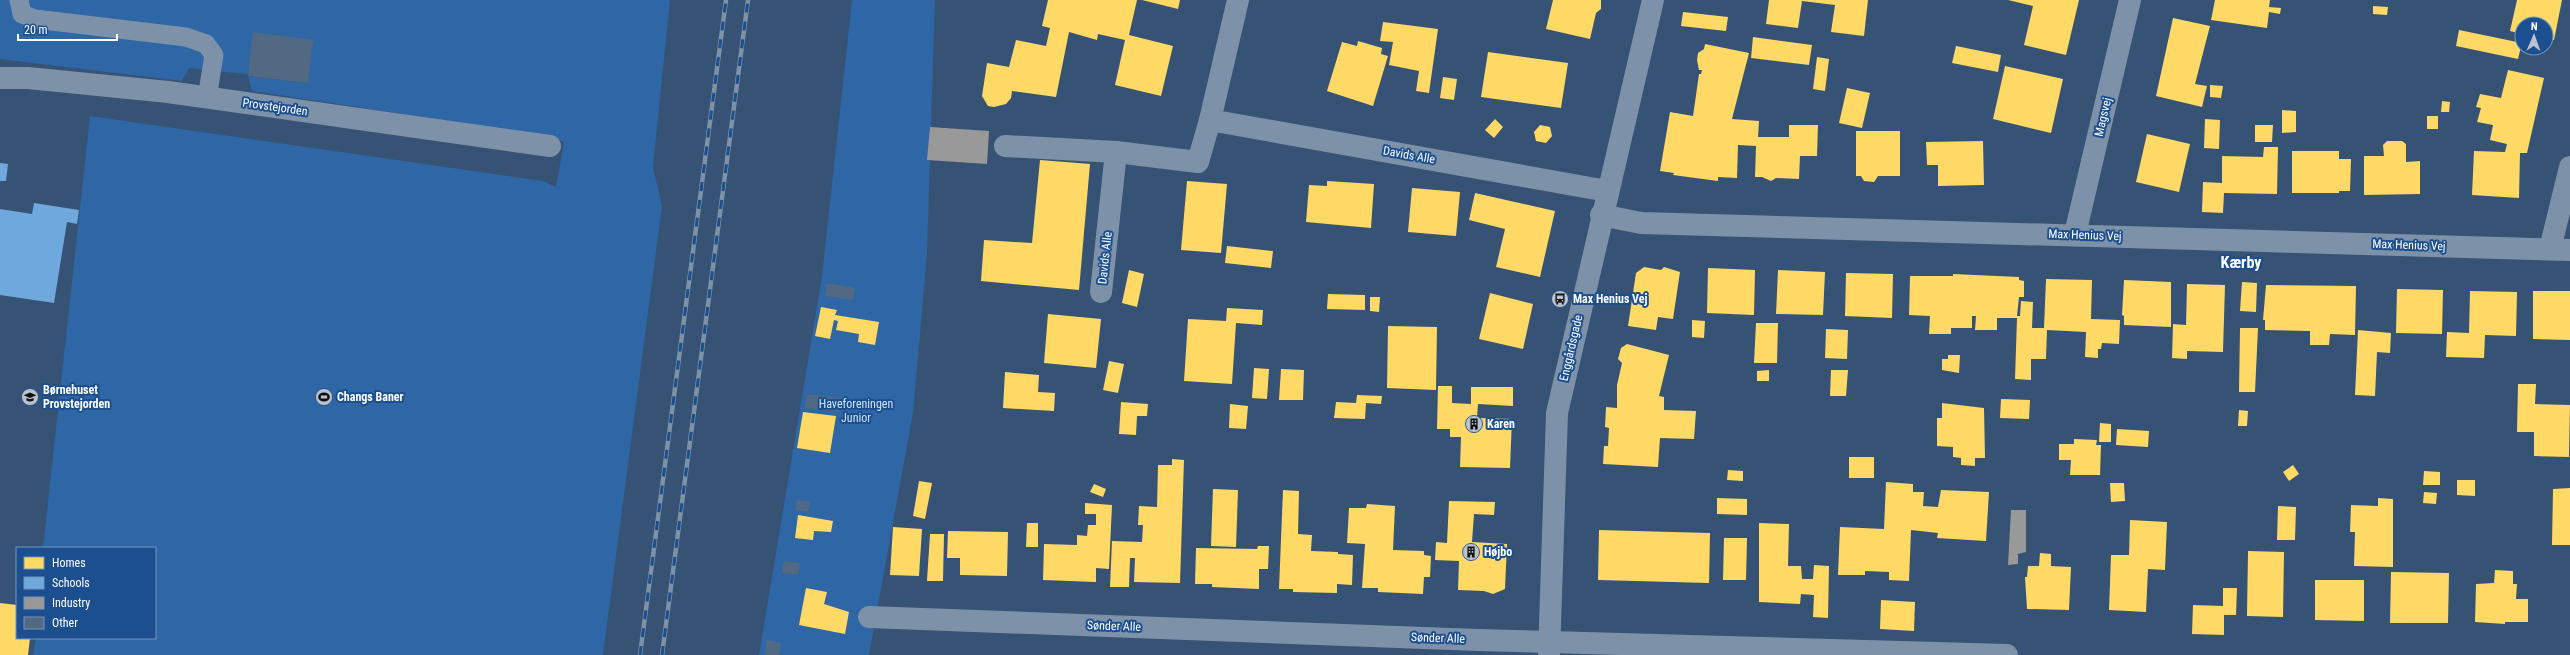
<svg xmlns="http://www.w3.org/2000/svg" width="2570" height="655" font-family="'Roboto Condensed',sans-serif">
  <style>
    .green { fill: #2f66a5 }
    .homes { fill: #ffd966 }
    .schools { fill: #6fa8dc }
    .industry { fill: #999 }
    .building { fill: #526984 }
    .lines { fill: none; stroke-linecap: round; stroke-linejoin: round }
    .service { stroke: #7d92a8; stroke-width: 19 }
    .minor { stroke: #7d92a8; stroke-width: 22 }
    .rail-casing { stroke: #7e92a7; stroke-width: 4.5 }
    .rail { stroke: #1b4f8f; stroke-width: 3; stroke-dasharray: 9; stroke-linecap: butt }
    .labels { text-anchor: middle; stroke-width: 4; stroke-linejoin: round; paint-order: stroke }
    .street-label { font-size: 12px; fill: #fff; stroke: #1b4f8f }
    .poi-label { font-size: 12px; font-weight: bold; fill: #fff; stroke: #1b4f8f; text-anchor: start }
    .park-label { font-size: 12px; fill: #cfe3fa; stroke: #1b4f8f }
    .district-label { font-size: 16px; font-weight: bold; fill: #fff; stroke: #1b4f8f }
  </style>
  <rect width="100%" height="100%" fill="#365274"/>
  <g class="green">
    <polygon points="0,0 670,0 653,167 662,206 603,655 33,655 36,638 155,638 155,548 43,548 90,116 543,181 556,187 564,142 547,136 252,91 248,76 308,83 308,81 189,68 182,81 0,59"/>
    <polygon points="852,0 935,0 927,254 913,413 869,655 759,655 822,276"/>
  </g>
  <g class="homes">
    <polygon points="1048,0 1137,0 1129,35 1173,46 1161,96 1115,85 1125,40 1098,34 1097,40 1069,32 1056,97 1012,91 1011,98 1006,104 994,107 988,106 982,96 987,63 1009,67 1016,40 1046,46 1050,28 1042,26"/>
    <polygon points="1142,0 1180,0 1178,9"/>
    <polygon points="1553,0 1601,0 1601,9 1596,13 1590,39 1546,29"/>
    <polygon points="1769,0 1868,0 1864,36 1831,32 1835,5 1802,1 1798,28 1766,24"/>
    <polygon points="2008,0 2079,0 2066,55 2024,45 2033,6"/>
    <polygon points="2215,0 2270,0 2269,7 2281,8 2280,14 2269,12 2267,28 2211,20"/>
    <polygon points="2517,0 2562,0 2554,40 2546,38 2546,24 2522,24 2522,34 2510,31"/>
    <polygon points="2373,6 2388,7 2387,15 2373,14"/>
    <polygon points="1683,12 1728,17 1726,31 1681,26"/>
    <polygon points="2173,18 2210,26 2195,84 2207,86 2202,107 2156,96"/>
    <polygon points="1383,22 1438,29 1429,93 1416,91 1419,71 1389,65 1393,42 1380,41"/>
    <polygon points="2459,30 2522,43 2518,59 2456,46"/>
    <polygon points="1753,37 1812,45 1809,65 1751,58"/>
    <polygon points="1358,41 1382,48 1381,54 1388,56 1373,106 1327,91 1342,42 1357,46"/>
    <polygon points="1705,44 1749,53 1732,119 1759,121 1758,137 1789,137 1789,125 1818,125 1817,156 1800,156 1799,179 1776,178 1771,181 1762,177 1755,177 1756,146 1738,145 1737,178 1718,177 1718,181 1673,175 1674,173 1660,171 1670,112 1693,116 1699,74 1701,74 1702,70 1699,70 1697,60 1698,53 1704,49"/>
    <polygon points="1956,46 2001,55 1998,72 1952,63"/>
    <polygon points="1488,52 1568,63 1561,108 1481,97"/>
    <polygon points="1817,57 1829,59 1825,91 1813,89"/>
    <polygon points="2005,66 2063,79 2051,133 1993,119"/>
    <polygon points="2508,70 2544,78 2527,153 2520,153 2519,198 2472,195 2474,151 2505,152 2507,144 2490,140 2493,125 2477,122 2481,108 2476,107 2480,94 2501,98"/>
    <polygon points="1443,77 1457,79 1454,100 1440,98"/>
    <polygon points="2210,85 2223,86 2221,98 2210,97"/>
    <polygon points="1847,88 1870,93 1862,128 1839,123"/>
    <polygon points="2442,101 2450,102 2449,112 2441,112"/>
    <polygon points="2282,110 2296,111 2296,132 2282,133"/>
    <rect x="2427" y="116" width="11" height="13"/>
    <polygon points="1495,119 1503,127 1494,138 1485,130"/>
    <polygon points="2205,119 2220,120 2219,149 2204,148"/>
    <polygon points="1540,125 1550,127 1552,136 1546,143 1536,141 1534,132"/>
    <polygon points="2255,125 2273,125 2272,142 2255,142"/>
    <polygon points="1856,131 1900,131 1900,176 1878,176 1874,182 1864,181 1861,176 1856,176"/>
    <polygon points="2147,134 2190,144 2179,192 2136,182"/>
    <polygon points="1983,141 1984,185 1938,186 1938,165 1927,165 1926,142"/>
    <polygon points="2387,141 2402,141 2406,144 2406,162 2420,161 2420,194 2364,195 2364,156 2384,156 2383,145"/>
    <polygon points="2264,147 2278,147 2277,194 2224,193 2223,213 2202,212 2203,182 2222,183 2222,156 2263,157"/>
    <polygon points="2292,151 2339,151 2339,159 2351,159 2350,191 2339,191 2339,193 2292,193"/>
    <polygon points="1040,160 1090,164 1079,290 981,281 984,240 1032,243"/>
    <polygon points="1187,181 1227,184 1221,253 1181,250"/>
    <polygon points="1327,181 1374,184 1371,228 1306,222 1309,185 1327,186"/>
    <polygon points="1412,188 1460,192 1456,236 1408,232"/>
    <polygon points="1475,193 1555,211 1540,277 1496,267 1505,229 1469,220"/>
    <polygon points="1227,246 1273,251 1271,268 1225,263"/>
    <polygon points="1644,267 1661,270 1664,267 1680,272 1673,319 1658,317 1656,330 1628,326 1636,273"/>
    <polygon points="1708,268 1755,270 1754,315 1707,313"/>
    <polygon points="1129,270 1144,274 1137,307 1122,303"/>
    <polygon points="1778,270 1825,272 1823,315 1776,314"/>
    <polygon points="1846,273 1893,274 1892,318 1845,316"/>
    <polygon points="1953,274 2019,277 2019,280 2024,281 2024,297 2019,297 2017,316 2020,316 2021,301 2033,302 2032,328 2044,328 2046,279 2092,280 2091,319 2120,320 2119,344 2102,343 2101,349 2098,349 2098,358 2085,357 2086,332 2047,330 2046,359 2031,359 2031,380 2015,379 2017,318 1997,318 1997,330 1975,330 1976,316 1972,316 1972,328 1951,328 1951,334 1929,334 1930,316 1909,315 1910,276 1953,276"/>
    <polygon points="2124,280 2171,282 2171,327 2124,325 2124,316 2122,315"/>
    <polygon points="2242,282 2257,283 2256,312 2240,311"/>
    <polygon points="2187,284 2225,285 2223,352 2187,351 2187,359 2172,358 2173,324 2186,325"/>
    <polygon points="2266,285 2356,286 2355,335 2330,334 2329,345 2310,345 2310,331 2265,330 2265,320 2263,320"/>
    <polygon points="2397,289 2443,290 2442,334 2396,333"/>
    <polygon points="2470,291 2517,292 2516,336 2485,335 2484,358 2446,357 2447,332 2469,333"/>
    <polygon points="2533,291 2570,291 2570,340 2533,339"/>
    <polygon points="1490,293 1533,304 1523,349 1479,339"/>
    <polygon points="1328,294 1365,295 1365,310 1327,309"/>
    <polygon points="1370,297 1380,297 1379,312 1370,311"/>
    <polygon points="821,307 837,310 835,315 879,322 875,345 858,342 859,334 836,330 838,321 834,320 830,339 815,336"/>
    <polygon points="1227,308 1263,310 1262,325 1236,323 1232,384 1184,381 1188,319 1226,321"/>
    <polygon points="1048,314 1101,319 1096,368 1044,363"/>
    <polygon points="1692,320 1705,321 1704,338 1692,337"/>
    <polygon points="1756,323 1778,323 1777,363 1754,363"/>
    <polygon points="1388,326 1437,327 1436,390 1387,388"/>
    <polygon points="2240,328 2258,328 2255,392 2239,392"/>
    <polygon points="1826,329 1848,330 1847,359 1825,358"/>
    <polygon points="2358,330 2391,333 2390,353 2377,352 2375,396 2355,395"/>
    <polygon points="1627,344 1669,355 1659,396 1664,397 1664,410 1696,411 1694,439 1660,438 1658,467 1603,464 1604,446 1608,446 1609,428 1605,427 1606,407 1617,408 1617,385 1622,363 1618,359 1621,348"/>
    <polygon points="1948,355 1960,355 1959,373 1942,370 1942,359 1948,359"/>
    <polygon points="1109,361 1124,364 1118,393 1103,390"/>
    <polygon points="1254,368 1269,369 1267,399 1252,398"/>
    <polygon points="1281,369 1304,370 1303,400 1279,400"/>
    <polygon points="1769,370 1769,381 1757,381 1757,371"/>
    <polygon points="1831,370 1848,370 1846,396 1830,396"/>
    <polygon points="1005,372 1039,375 1038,392 1055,393 1054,411 1003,408"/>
    <polygon points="2518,384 2536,384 2535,404 2570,405 2569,457 2534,456 2534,432 2517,432"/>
    <polygon points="1438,386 1452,386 1452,403 1471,404 1471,387 1513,387 1513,406 1478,404 1477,418 1512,419 1510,468 1460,467 1461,437 1450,437 1450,429 1437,429"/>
    <polygon points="1357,395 1382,396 1381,404 1366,403 1365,419 1334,418 1336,402 1356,403"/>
    <polygon points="2001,399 2030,400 2029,419 2000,418"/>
    <polygon points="1121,402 1148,404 1147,416 1137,416 1136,435 1119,434"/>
    <polygon points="1942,403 1984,408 1985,458 1975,458 1975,466 1961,465 1961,458 1953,457 1953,447 1937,446 1937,418 1942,418"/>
    <polygon points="1230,404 1248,406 1246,429 1229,428"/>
    <polygon points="2239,410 2248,411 2247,426 2238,426"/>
    <polygon points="803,412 836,416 830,453 797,448"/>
    <polygon points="2100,423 2111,424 2111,442 2099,442"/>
    <polygon points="2117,429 2149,431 2148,447 2116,445"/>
    <polygon points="2074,439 2097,440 2096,445 2101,445 2100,475 2070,475 2071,460 2059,460 2059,444 2074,444"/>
    <rect x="1849" y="457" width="25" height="21"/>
    <polygon points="1172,459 1184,460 1180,583 1134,582 1135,558 1130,558 1129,587 1110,587 1112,541 1142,542 1143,525 1138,525 1139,506 1157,507 1158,465 1172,465"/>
    <polygon points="2293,465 2299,474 2289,481 2283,472"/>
    <polygon points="1728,470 1743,471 1743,481 1727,480"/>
    <polygon points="2424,471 2440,472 2440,485 2423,485"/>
    <polygon points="2457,480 2475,480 2475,496 2457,495"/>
    <polygon points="919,481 932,483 925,519 913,516"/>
    <polygon points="1886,482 1913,484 1913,492 1924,492 1923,506 1938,507 1941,490 1989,492 1986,541 1937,538 1938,533 1911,530 1909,581 1889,580 1889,572 1865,571 1865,575 1838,575 1840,527 1884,529"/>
    <polygon points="2110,483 2124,483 2125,501 2111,502"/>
    <polygon points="1094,484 1106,489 1103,497 1090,492"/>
    <polygon points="2570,488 2570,545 2552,545 2553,489"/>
    <polygon points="1213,489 1238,490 1236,547 1211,546"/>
    <polygon points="1283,490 1299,491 1298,534 1312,535 1311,551 1338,552 1338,554 1353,555 1352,585 1337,584 1337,593 1293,592 1293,589 1279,589"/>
    <polygon points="2424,492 2437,493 2436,504 2423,503"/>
    <polygon points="1717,498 1747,499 1747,515 1717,514"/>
    <polygon points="2378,498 2393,499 2393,567 2354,566 2355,532 2350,532 2351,505 2378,506"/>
    <polygon points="1449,501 1495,502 1494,515 1474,514 1472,542 1507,544 1505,589 1493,594 1484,591 1458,590 1459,561 1435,560 1436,542 1447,543"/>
    <polygon points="1085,503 1112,505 1109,569 1096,568 1096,582 1043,580 1044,544 1077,545 1077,535 1087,536 1088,525 1096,525 1096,514 1085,514"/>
    <polygon points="1367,504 1395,506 1393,550 1424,551 1424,555 1431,556 1430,577 1424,577 1423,594 1378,592 1378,588 1362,588 1365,544 1347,543 1349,508 1366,508"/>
    <polygon points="2278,506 2296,507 2295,540 2277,540"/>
    <polygon points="798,515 833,521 831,532 814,531 813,540 795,538"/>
    <polygon points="2130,520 2167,522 2165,570 2148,569 2146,612 2109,610 2111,555 2129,555"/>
    <polygon points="1027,523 1038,523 1038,547 1026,547"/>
    <polygon points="1759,523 1789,524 1788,566 1801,566 1802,579 1813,579 1814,565 1829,566 1828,618 1813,617 1814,595 1801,594 1800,604 1759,602"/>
    <polygon points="893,527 922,529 919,576 890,575"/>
    <polygon points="1599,530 1710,533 1709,583 1598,580"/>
    <polygon points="948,531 1008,532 1007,576 960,575 960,558 947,558"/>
    <polygon points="930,534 944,534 943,581 927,581"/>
    <polygon points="1724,538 1747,538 1746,580 1723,580"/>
    <polygon points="1258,546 1269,546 1268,569 1259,569 1259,589 1212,587 1212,584 1195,584 1196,548 1257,549"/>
    <polygon points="2248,551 2284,552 2283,617 2247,616"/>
    <polygon points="2040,553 2051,554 2051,566 2071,567 2069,610 2027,609 2025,577 2027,577 2028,566 2039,566"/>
    <polygon points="2495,570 2513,571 2513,584 2517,584 2516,599 2528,599 2528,622 2505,622 2505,624 2475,622 2476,584 2494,583"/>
    <polygon points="2391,572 2449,573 2448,623 2390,623"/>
    <polygon points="2315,580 2364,580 2364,621 2315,620"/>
    <polygon points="806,588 827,592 824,604 849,612 845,634 799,625"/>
    <polygon points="2223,588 2237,588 2236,615 2224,615 2224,635 2192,634 2193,605 2223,606"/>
    <polygon points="1881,600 1915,602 1914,631 1880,629"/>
    <polygon points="0,603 17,605 17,638 30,638 28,655 0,655"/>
  </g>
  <g class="schools">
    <polygon points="0,163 8,164 6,181 0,181"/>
    <polygon points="34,203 79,210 77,224 67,222 54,303 0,295 0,209 32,214"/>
  </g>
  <g class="industry">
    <polygon points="930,127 989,131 987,164 927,160"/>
    <polygon points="2011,510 2026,510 2026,552 2018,554 2018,564 2008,565"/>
  </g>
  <g class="building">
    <polygon points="253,32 313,40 308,83 248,76"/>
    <polygon points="827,283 855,288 853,300 825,296"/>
    <polygon points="807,394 841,398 839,412 805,408"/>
    <polygon points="797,500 810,502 808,512 795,510"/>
    <polygon points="784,561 800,563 798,575 782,573"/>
    <polygon points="767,640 781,643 779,655 765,655"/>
  </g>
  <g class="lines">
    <polyline class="service" points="19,0 22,14 35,19 186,37 206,44 214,55 207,98"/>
    <g class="minor">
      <polyline points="1238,0 1210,120 1607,191"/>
      <polyline points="0,78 28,78 168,92 550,146"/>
      <polyline points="1005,146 1116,152 1198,162 1210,120"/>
      <polyline points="1601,215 1641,223 2570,250"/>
      <polyline points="2075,234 2130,0"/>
      <polyline points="2550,249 2570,167"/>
      <polyline points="1101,292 1116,152"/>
      <polyline points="869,617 1478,640 2007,655"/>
      <polyline points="1549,655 1557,413 1653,0"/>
    </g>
    <g class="rail-casing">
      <g id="rail">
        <polyline points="640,655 726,0"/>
        <polyline points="662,655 748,0"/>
      </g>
    </g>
    <use href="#rail" class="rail"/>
  </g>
  <defs>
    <g id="bus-disc" transform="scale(0.9)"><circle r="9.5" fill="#b9c2ce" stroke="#1b4f8f"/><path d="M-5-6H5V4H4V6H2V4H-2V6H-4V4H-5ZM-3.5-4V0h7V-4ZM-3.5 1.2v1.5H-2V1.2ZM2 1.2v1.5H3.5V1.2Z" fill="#111"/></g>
    <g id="school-disc" transform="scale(0.9)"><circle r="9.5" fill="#b9c2ce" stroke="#1b4f8f"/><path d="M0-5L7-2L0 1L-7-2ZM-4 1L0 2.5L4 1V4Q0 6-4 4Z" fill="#111"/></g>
    <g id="stadium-disc" transform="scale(0.9)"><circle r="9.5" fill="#b9c2ce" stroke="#1b4f8f"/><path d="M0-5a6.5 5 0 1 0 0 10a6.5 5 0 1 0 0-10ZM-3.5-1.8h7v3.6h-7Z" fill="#111"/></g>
    <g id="building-disc" transform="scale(0.9)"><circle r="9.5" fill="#b9c2ce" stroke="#1b4f8f"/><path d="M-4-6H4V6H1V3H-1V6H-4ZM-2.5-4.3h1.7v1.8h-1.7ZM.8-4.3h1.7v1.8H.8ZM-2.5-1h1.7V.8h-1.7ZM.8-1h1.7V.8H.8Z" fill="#111"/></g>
  </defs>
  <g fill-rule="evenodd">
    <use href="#bus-disc" x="1560" y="299"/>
    <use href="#school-disc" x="30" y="397"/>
    <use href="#stadium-disc" x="324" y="397"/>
    <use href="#building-disc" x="1474" y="424"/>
    <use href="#building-disc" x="1471" y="552"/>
  </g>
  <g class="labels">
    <g class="street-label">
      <text transform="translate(275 107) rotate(8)" y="4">Provstejorden</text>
      <text transform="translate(2103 117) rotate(-77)" y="4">Magsvej</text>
      <text transform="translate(1409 155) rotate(10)" y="4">Davids Alle</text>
      <text transform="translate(2085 235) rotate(2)" y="4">Max Henius Vej</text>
      <text transform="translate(2409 245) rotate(2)" y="4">Max Henius Vej</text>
      <text transform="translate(1105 258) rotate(-84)" y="4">Davids Alle</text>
      <text transform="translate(1571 348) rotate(-77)" y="4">Enggårdsgade</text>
      <text transform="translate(1114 626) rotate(2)" y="4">Sønder Alle</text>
      <text transform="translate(1438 638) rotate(2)" y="4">Sønder Alle</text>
    </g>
    <g class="poi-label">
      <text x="1573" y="303">Max Henius Vej</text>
      <text x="43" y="394">Børnehuset<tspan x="43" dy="14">Provstejorden</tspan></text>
      <text x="337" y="401">Changs Baner</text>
      <text x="1487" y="428">Karen</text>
      <text x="1484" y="556">Højbo</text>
    </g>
    <g class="park-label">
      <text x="856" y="408">Haveforeningen<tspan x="856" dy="14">Junior</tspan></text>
    </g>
    <g class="district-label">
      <text x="2241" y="268">Kærby</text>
    </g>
  </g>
  <rect x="16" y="547" width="140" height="92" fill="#1b4f8f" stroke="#7695bc"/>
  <rect x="24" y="557" width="20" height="12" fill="#ffd966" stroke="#7695bc"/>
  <text x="52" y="567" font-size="12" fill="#ffffff">Homes</text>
  <rect x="24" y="577" width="20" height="12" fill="#6fa8dc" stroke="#7695bc"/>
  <text x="52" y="587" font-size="12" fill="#ffffff">Schools</text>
  <rect x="24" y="597" width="20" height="12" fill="#999999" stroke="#7695bc"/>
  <text x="52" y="607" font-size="12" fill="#ffffff">Industry</text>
  <rect x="24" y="617" width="20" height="12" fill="#526984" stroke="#7695bc"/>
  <text x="52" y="627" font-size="12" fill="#ffffff">Other</text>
  <g transform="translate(2534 36) rotate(2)"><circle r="19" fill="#1b4f8f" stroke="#7695bc"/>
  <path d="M0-3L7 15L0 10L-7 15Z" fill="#b9c2ce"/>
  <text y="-6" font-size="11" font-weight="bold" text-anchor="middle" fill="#ffffff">N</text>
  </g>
  <path d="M18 34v6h99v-6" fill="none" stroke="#ffffff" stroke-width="2"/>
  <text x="24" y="34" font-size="12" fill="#ffffff" stroke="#1b4f8f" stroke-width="3" paint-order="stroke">20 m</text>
</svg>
